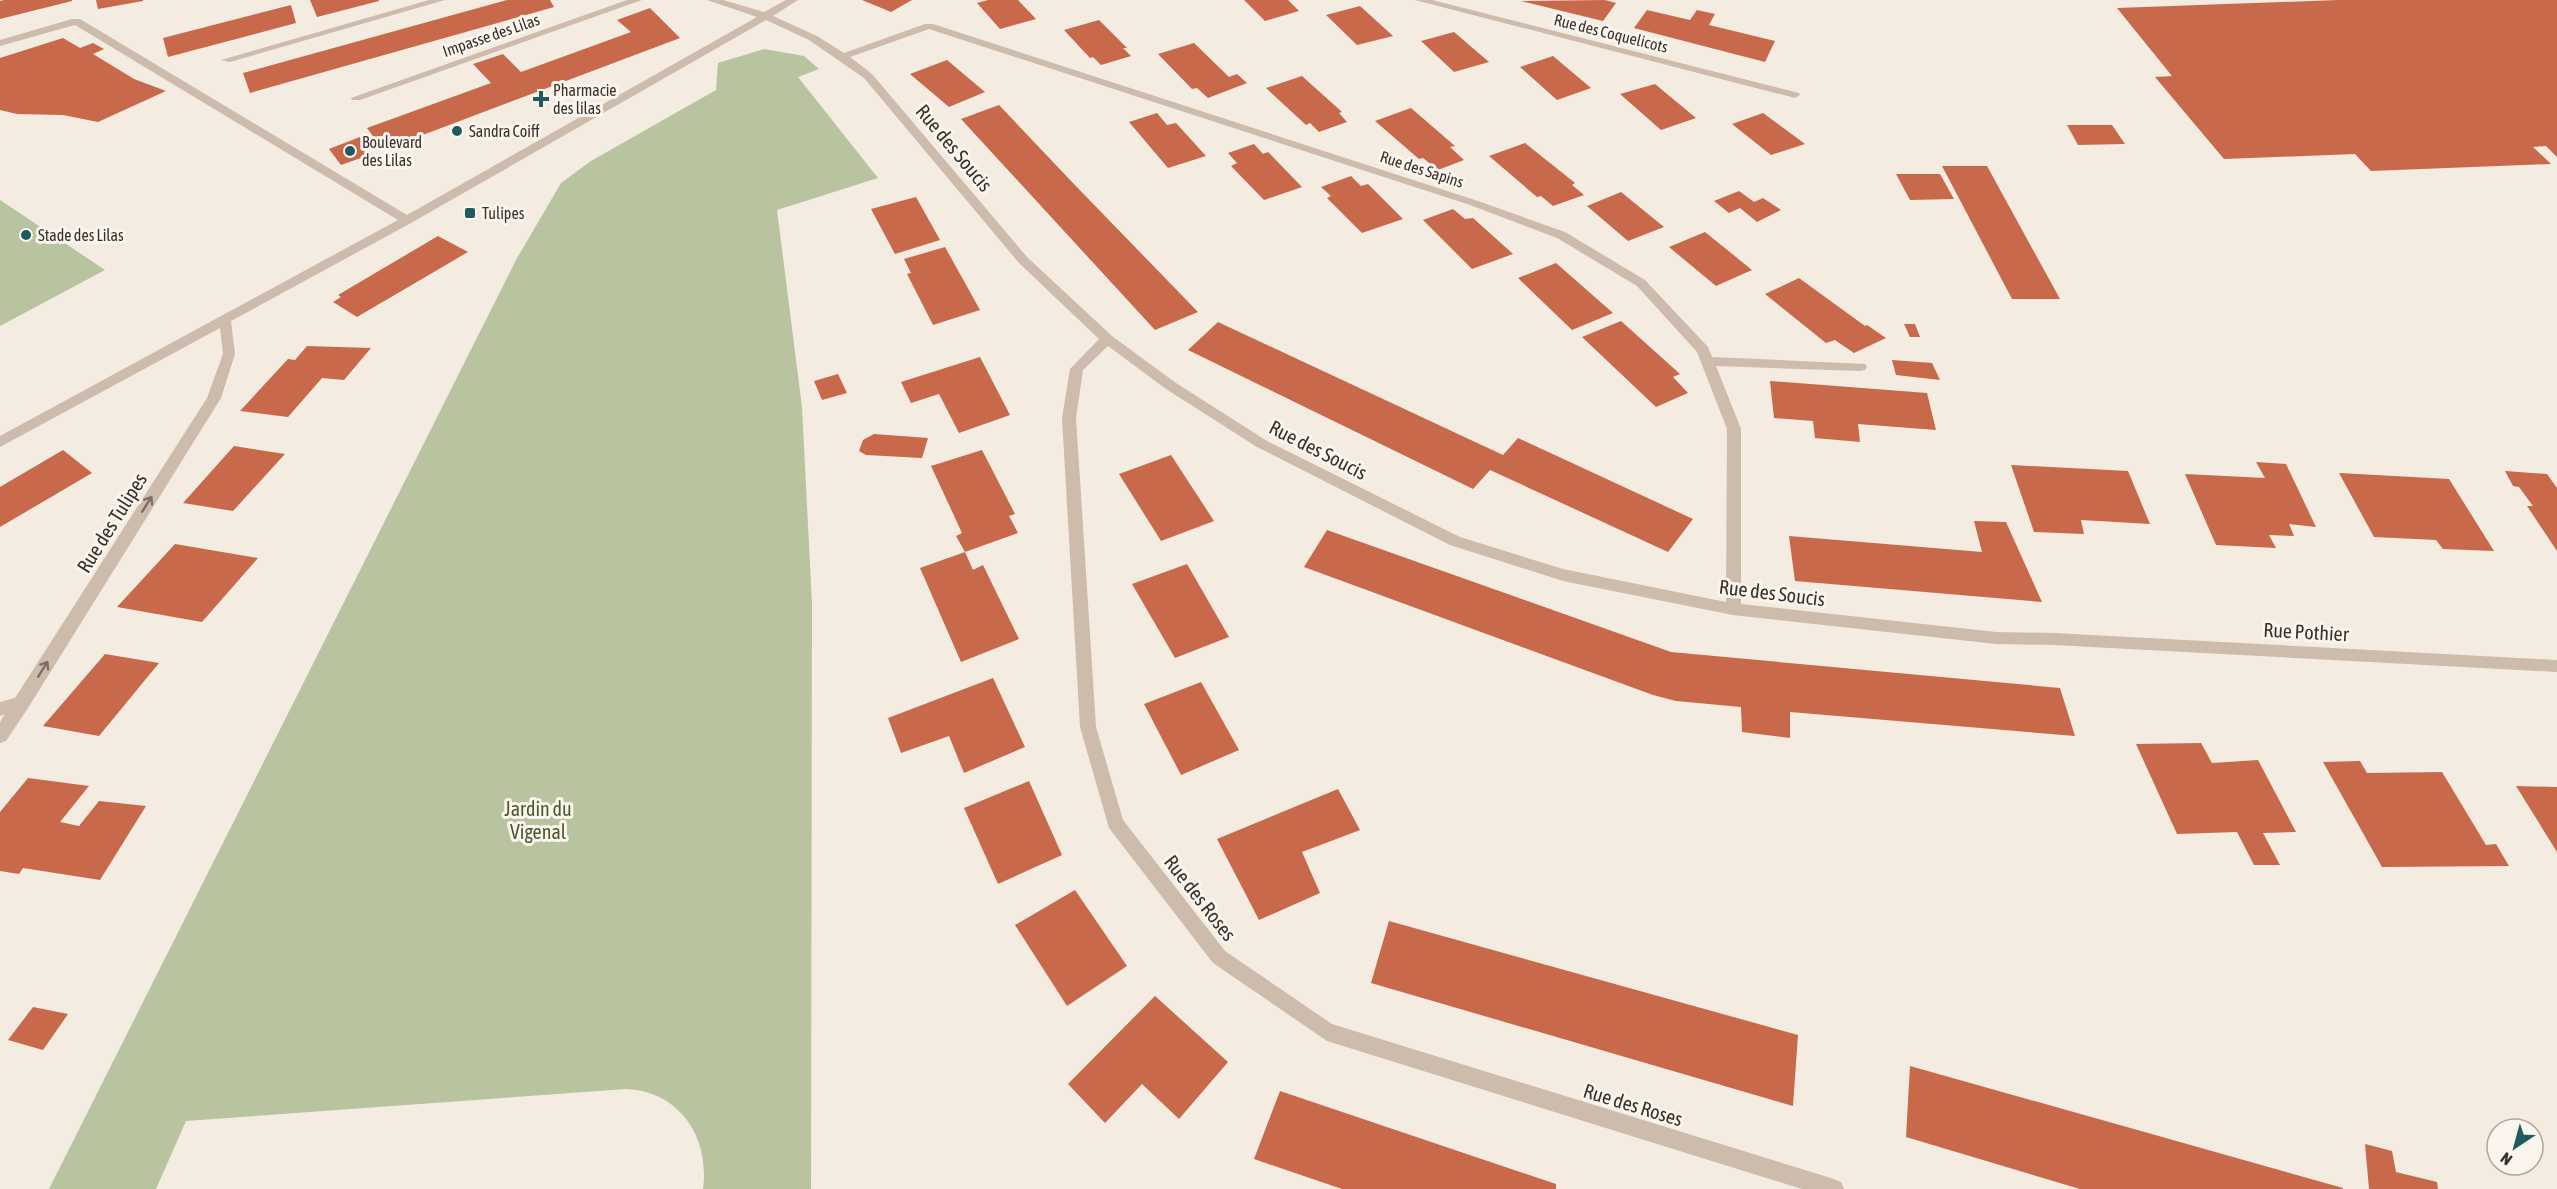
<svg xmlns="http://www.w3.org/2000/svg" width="2557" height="1189" font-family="'Asap Condensed',sans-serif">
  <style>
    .green { fill: #b8c4a0 }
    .building { fill: #c8694b }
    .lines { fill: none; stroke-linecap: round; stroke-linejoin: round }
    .minor { fill: #cdbbac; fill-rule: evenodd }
    .oneway { stroke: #7d6f65 }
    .poi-dot { fill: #1f5a5e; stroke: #fbf5ee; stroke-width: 2 }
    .labels { text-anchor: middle; stroke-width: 6; stroke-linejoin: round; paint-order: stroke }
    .far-street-label { font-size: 16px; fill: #3b302b; stroke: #fbf5ee }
    .far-poi-label { font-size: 16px; fill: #3b302b; stroke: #fbf5ee; text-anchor: start }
    .street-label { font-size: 20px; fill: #3b302b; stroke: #fbf5ee }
    .park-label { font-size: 20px; fill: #4a5a2e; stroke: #fbf5ee }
  </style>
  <rect width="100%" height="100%" fill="#f4ebe1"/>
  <g class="green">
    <path d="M764,49L804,56L819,69L798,77L878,178L777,210L802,407L812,604L811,1189H703C710,1138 680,1091 626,1089L186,1121L156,1189H49L516,260L561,183L591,161L716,90L718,63Z"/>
    <polygon points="0,200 105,270 0,326"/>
  </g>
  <g class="building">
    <polygon points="4,0 72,0 72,1 0,19 0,1"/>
    <polygon points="96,0 143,0 143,1 98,9"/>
    <polygon points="310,0 379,0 379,1 317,17"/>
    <polygon points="507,0 550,0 554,7 250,93 243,73"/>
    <polygon points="862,0 912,0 891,12"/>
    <polygon points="988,0 1018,0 1036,19 1000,29 977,3"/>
    <polygon points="1244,0 1288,0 1299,11 1265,21"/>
    <polygon points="1605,0 1616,3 1603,21 1521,1"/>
    <polygon points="2338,0 2557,0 2557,157 2546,146 2533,147 2551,164 2371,171 2355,154 2224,159 2155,77 2172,76 2117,8"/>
    <polygon points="291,5 296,23 168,57 163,38"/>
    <polygon points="1360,6 1393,36 1357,45 1326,15"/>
    <polygon points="650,8 680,38 383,150 367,128 491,83 473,64 503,54 521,72 631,32 617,20"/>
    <polygon points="1647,10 1690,20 1697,10 1715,14 1709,25 1775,41 1765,62 1634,28"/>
    <polygon points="1099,20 1127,48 1123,48 1131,56 1101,65 1093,57 1090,58 1064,30"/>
    <polygon points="1454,32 1489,62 1454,72 1421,41"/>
    <polygon points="63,38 80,48 93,43 104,49 93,54 134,79 166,91 98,122 63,115 17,114 0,110 0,58"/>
    <polygon points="1194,43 1229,77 1237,74 1247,83 1208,98 1197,88 1192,89 1158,54"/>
    <polygon points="1553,56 1591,88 1557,100 1520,67"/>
    <polygon points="947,60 985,92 949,107 910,74"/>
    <polygon points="1302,76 1342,112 1339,113 1347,122 1319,132 1310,123 1306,125 1266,88"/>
    <polygon points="1655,84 1696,118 1661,130 1620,94"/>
    <polygon points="999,105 1071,181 1198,312 1155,330 961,119"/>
    <polygon points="1411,108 1455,146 1450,147 1464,160 1438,170 1423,158 1419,159 1375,121"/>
    <polygon points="1157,113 1167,125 1176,123 1206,156 1168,168 1129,122"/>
    <polygon points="1763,113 1805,144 1771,155 1732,124"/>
    <polygon points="2067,125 2112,125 2125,144 2078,145"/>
    <polygon points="360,137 372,154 341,165 329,149"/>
    <polygon points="1525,143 1575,183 1572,185 1584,195 1553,206 1541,196 1537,197 1489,156"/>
    <polygon points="1254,144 1263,154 1268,152 1302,187 1264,200 1231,166 1237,163 1228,153"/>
    <polygon points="1942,166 1987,166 2060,299 2012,299"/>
    <polygon points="1896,174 1940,174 1954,199 1910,200"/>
    <polygon points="1351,176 1361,186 1368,184 1403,219 1362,233 1327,198 1331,196 1321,187"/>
    <polygon points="1739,191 1754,202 1763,198 1781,210 1757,222 1740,208 1729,213 1714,201"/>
    <polygon points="1621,192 1664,227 1628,241 1587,206"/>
    <polygon points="916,197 940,240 895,254 871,209"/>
    <polygon points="1453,209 1465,219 1473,218 1513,254 1472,269 1423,220"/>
    <polygon points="1705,232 1752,270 1716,286 1669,247"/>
    <polygon points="438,236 468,252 357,317 333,302 341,297 338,295"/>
    <polygon points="945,247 980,310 933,325 907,274 911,273 904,259"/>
    <polygon points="1556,263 1613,313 1572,330 1518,278"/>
    <polygon points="1799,278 1865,326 1867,325 1886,338 1854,353 1835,340 1826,343 1765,294"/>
    <polygon points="1621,321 1680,374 1673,377 1688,393 1656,407 1582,337"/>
    <polygon points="1218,322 1503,455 1518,438 1693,519 1668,552 1490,470 1473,489 1188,350"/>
    <polygon points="1904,324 1915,324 1920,337 1910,337"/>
    <polygon points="307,346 371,348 344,380 322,378 288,417 240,411 288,359 295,360"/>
    <polygon points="980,357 1010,415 959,433 939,394 911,403 901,382"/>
    <polygon points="1892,360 1932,363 1940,380 1896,375"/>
    <polygon points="838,374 847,393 822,400 814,381"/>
    <polygon points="1770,381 1927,393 1936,430 1858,424 1860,442 1815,438 1813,421 1774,418"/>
    <polygon points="874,434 928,438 922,458 866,455 859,451 863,440"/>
    <polygon points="234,446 285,454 233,511 183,503"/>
    <polygon points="63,450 92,473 0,527 0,487"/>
    <polygon points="982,450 1015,514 1009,516 1018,533 965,552 973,570 983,565 1019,639 961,662 920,568 965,552 956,536 962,533 931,466"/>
    <polygon points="1171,455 1214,521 1161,541 1119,474"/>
    <polygon points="2256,462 2286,464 2316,527 2289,524 2294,536 2269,535 2276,548 2216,545 2185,474 2265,478"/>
    <polygon points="2011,465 2128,471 2150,524 2081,520 2084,534 2034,532"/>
    <polygon points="2505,471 2547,474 2557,488 2557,551 2527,506 2533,506 2519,487 2513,486"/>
    <polygon points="2339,473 2449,479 2494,551 2443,549 2436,540 2374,537"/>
    <polygon points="1974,521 2006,522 2042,602 1795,581 1789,536 1982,552"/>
    <polygon points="1327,530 1671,652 2060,688 2075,736 1790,712 1790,738 1742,732 1741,707 1676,701 1653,695 1304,567"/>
    <polygon points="175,544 258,558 202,622 117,607"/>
    <polygon points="1187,564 1229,637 1175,658 1132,584"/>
    <polygon points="105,654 159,663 99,736 43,726"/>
    <polygon points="993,678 1025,747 964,773 949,736 901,753 888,718"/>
    <polygon points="1201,682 1239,750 1181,775 1144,704"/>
    <polygon points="2201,743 2212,763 2258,760 2296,832 2263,833 2280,865 2254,865 2237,832 2177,834 2136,744"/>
    <polygon points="2360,761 2367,773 2442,772 2486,845 2496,844 2509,866 2382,867 2323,762"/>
    <polygon points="28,778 89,786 60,822 79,826 99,801 146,806 100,880 23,868 19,874 0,871 0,812"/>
    <polygon points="1029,781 1062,855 998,884 964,808"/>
    <polygon points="2516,786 2557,787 2557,852"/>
    <polygon points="1338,789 1360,830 1302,852 1320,893 1259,920 1217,839"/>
    <polygon points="1075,890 1127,966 1067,1006 1015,925"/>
    <polygon points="1389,921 1798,1035 1793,1106 1371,983"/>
    <polygon points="1155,996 1228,1062 1179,1119 1142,1084 1105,1123 1068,1084"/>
    <polygon points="33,1007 68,1014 43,1050 8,1040"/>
    <polygon points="1910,1066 2343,1188 2343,1189 2080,1189 1906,1137"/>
    <polygon points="1280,1091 1556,1184 1556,1189 1342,1189 1254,1159"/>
    <polygon points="2365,1144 2392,1151 2396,1172 2437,1182 2438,1189 2369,1189"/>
  </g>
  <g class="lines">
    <g class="minor">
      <polygon points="429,0 445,0 230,62 221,60"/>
      <polygon points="627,0 642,0 360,100 352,100 351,98"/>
      <path d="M707,0H723L764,12L786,0H798L773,16L817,36L844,53L925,24H933L1478,201L1565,232L1645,280L1708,347L1712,357L1865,364L1867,367L1865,370L1860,371L1716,366L1741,429V604L1996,632L2054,633L2557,660V672L2054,645L1996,644L1733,615L1563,581L1450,545L1257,447L1166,389L1108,346L1083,370L1076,418L1096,727L1123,820L1225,951L1332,1024L1834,1179L1841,1182L1844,1189H1802L1327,1041L1213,963L1109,828L1080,727L1062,418L1070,369L1099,339L1019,263L864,78L809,40L766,20L411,223L231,321L235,354L221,398L28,708L6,741L0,743V722L5,714L0,716V702L15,698L207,398L223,354L220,328L0,447V436L398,220L75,25L0,46V40L72,19H80L407,215L757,17ZM929,29L1470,205L1557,238L1637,286L1697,352L1727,429L1726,602L1563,569L1460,537L1267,441L1176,383L1112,336L1027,257L872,74L850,57Z"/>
      <polygon points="1415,0 1432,0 1799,93 1800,95 1795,98"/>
    </g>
  </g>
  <defs><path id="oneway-shaft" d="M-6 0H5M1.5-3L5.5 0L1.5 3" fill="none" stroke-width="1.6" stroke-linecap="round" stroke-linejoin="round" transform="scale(1.5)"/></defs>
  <g class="oneway">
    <use href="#oneway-shaft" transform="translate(147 504) rotate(-58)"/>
    <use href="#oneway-shaft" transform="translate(43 669) rotate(-58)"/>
  </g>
  <g class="poi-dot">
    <path d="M538 90h6v6h6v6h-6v6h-6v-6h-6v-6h6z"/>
    <circle cx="457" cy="131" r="6"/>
    <circle cx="350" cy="151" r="6"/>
    <rect x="464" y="207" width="12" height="12" rx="3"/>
    <circle cx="26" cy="235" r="6"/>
  </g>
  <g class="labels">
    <g class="far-street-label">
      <text transform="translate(1611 33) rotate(14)" y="6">Rue des Coquelicots</text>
      <text transform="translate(491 35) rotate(-19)" y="6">Impasse des Lilas</text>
      <text transform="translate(1422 169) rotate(18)" y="6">Rue des Sapins</text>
    </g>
    <g class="far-poi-label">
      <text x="553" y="96">Pharmacie<tspan x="553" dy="18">des lilas</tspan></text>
      <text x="469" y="137">Sandra Coiff</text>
      <text x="362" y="148">Boulevard<tspan x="362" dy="18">des Lilas</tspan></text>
      <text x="482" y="219">Tulipes</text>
      <text x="38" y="241">Stade des Lilas</text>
    </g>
    <g class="street-label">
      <text transform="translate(954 148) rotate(50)" y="7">Rue des Soucis</text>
      <text transform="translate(1318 450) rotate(27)" y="7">Rue des Soucis</text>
      <text transform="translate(112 523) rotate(-58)" y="7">Rue des Tulipes</text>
      <text transform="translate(1772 593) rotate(7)" y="7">Rue des Soucis</text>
      <text transform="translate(2306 632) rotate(3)" y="7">Rue Pothier</text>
      <text transform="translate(1200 898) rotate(52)" y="7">Rue des Roses</text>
      <text transform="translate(1633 1105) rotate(17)" y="7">Rue des Roses</text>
    </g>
    <g class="park-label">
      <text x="538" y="816">Jardin du<tspan x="538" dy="23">Vigenal</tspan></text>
    </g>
  </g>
  <g transform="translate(2515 1147) rotate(216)"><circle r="28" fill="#fbf5ee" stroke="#aea6a0" stroke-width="1.5"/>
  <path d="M0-4.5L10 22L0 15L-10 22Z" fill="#1f5a5e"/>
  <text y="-9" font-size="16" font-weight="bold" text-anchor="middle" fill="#3b302b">N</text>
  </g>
</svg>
